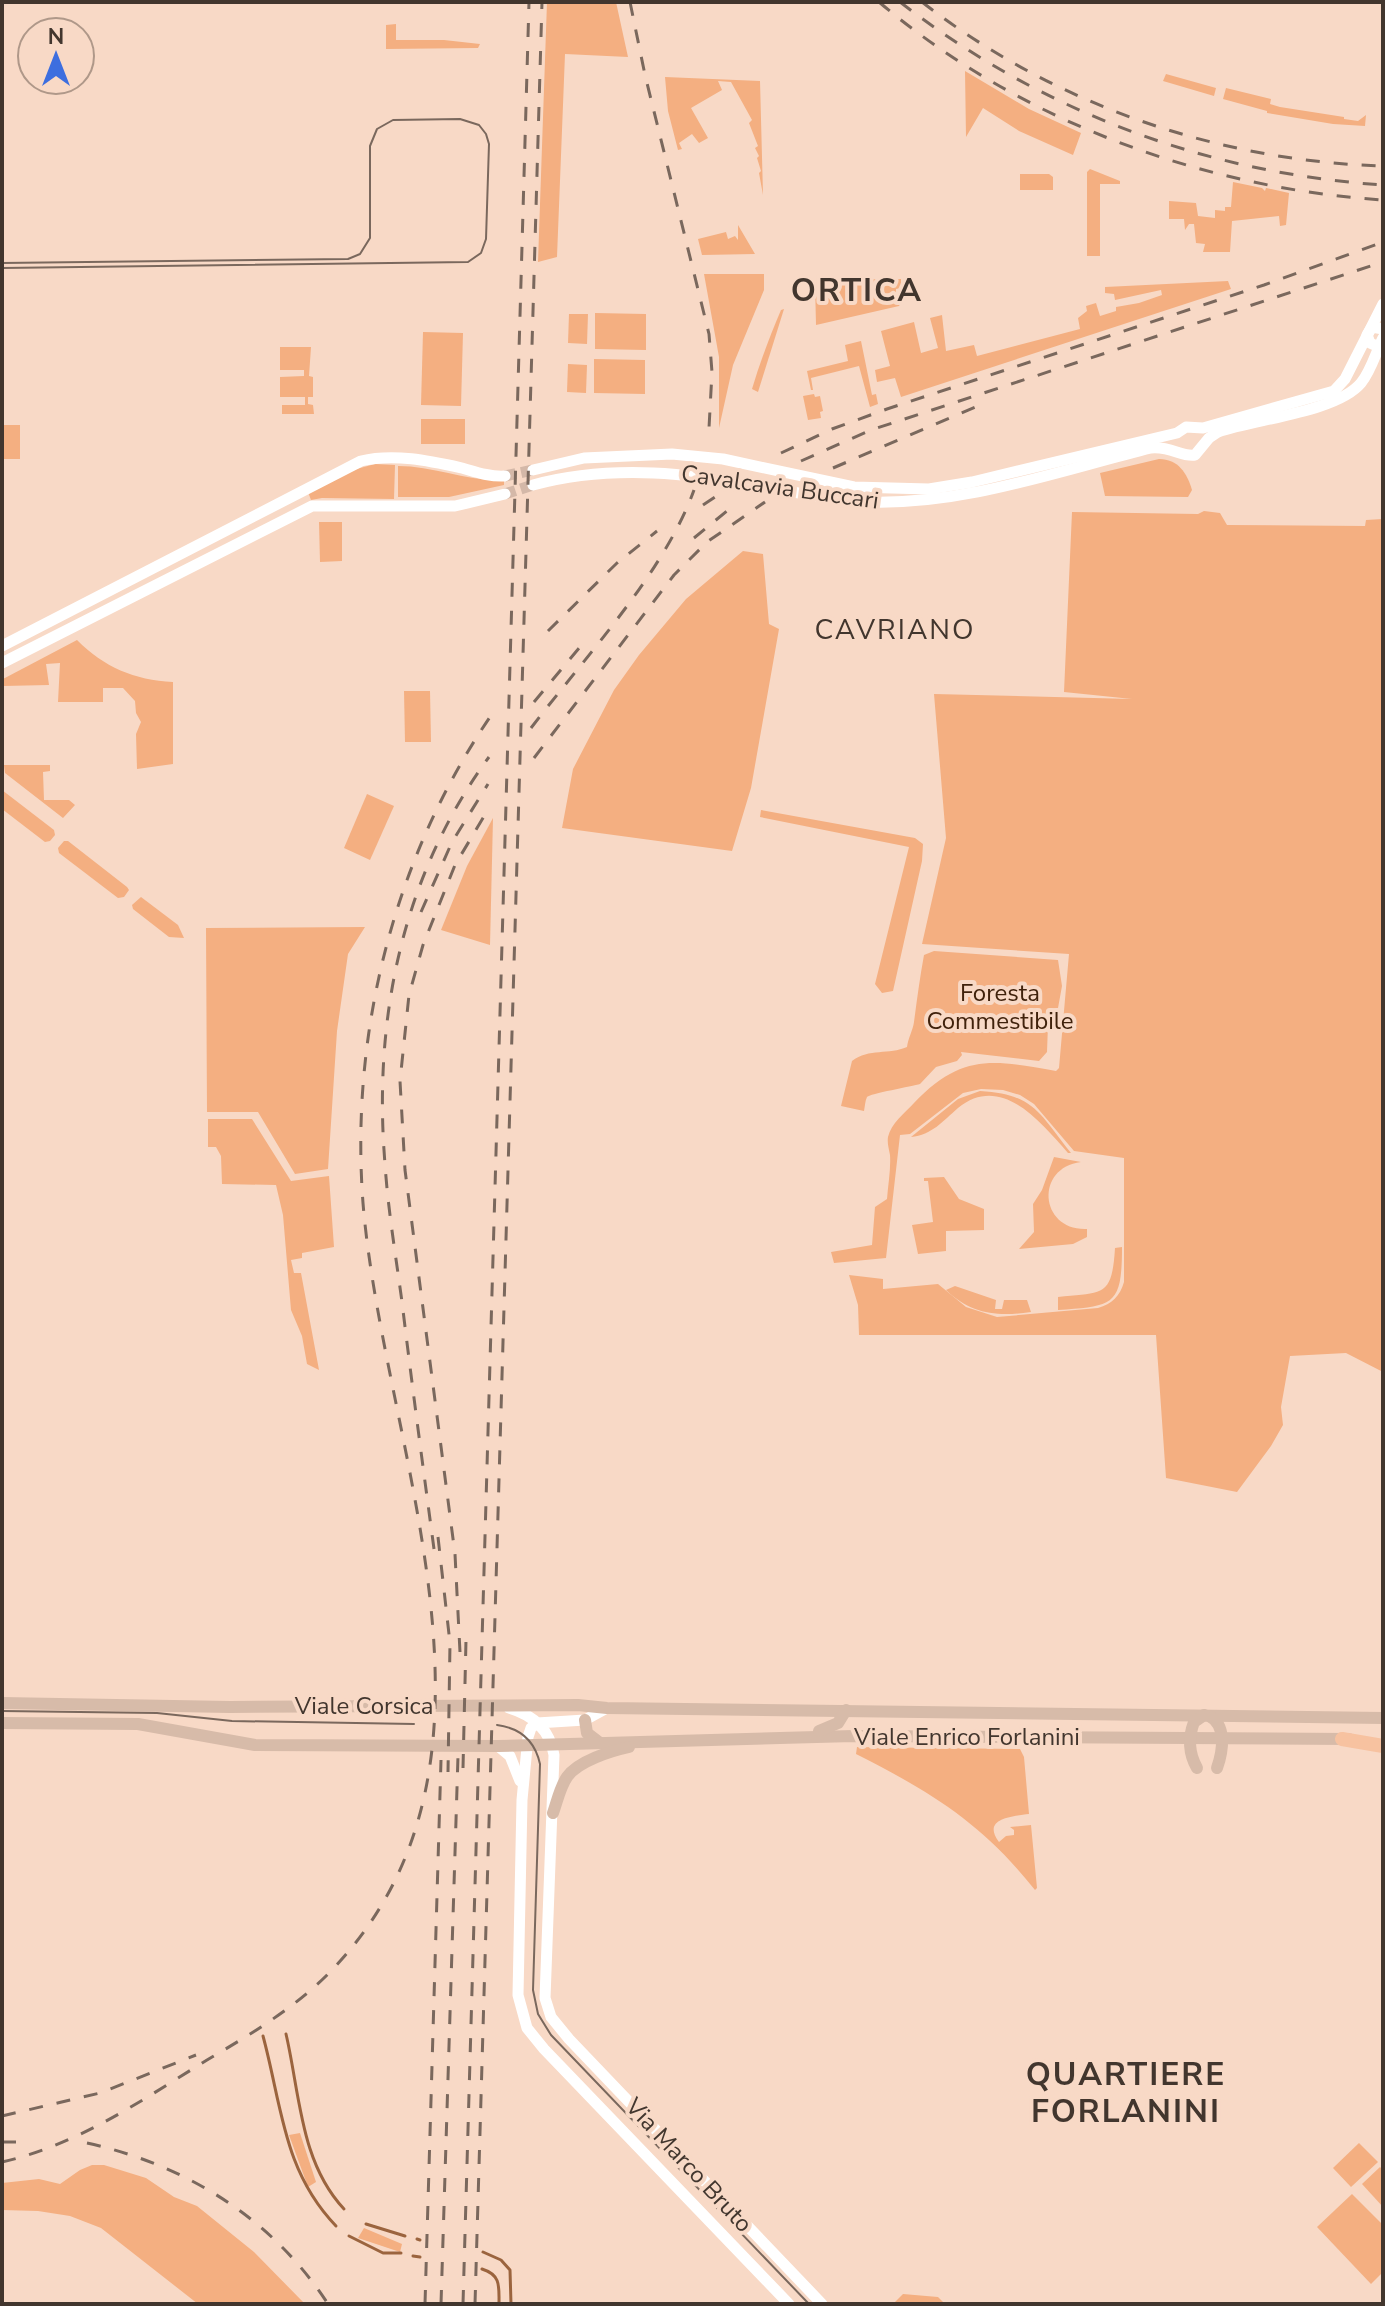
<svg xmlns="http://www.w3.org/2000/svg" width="1385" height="2306" font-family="'Nunito Sans',sans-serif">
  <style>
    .green { fill: #f4af81 }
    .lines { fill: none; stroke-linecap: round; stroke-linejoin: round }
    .stream { stroke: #9b643e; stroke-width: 3 }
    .secondary-tunnel { stroke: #d4b8a8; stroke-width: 11; stroke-dasharray: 11 5.5; stroke-linecap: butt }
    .secondary { stroke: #fff; stroke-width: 11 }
    .primary { stroke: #d7bba9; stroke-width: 12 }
    .highway { stroke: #f7c2a0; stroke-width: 14 }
    .tram { stroke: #7a685d; stroke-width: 2 }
    .rail { stroke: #7a685d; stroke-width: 3; stroke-dasharray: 14 14; stroke-linecap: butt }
    .labels { text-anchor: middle; stroke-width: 8; stroke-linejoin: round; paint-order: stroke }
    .street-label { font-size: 24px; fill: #42362e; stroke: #f8d9c6 }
    .park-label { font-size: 24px; fill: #40220c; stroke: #f8d9c6 }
    .quarter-label { font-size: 28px; letter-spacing: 2px; fill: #42362e; stroke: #f8d9c6 }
    .district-label { font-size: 32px; font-weight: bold; letter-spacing: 2px; fill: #42362e; stroke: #f8d9c6 }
  </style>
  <rect width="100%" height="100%" fill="#f8d9c6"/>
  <g class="green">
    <polygon points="547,2 616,2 628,57 565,54 557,257 538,262"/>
    <polygon points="396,24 396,40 444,40 480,44 478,48 386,49 386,25"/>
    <polygon points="965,71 1029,109 1081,133 1073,155 1019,131 983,108 966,137"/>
    <polygon points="1166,74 1216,88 1214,96 1163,81"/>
    <polygon points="665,77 760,81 763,195 759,173 761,171 757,158 759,156 755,148 758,146 749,123 752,120 731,82 718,81 722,90 691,108 708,138 699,143 692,134 679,143 682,149 678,150 668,111"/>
    <polygon points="1226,88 1271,99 1270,104 1280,107 1344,117 1344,119 1358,121 1366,115 1365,126 1333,124 1267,113 1267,111 1223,99"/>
    <polygon points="1090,169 1120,181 1120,184 1100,184 1100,256 1087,256 1087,172"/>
    <polygon points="1020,174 1049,174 1053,177 1053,190 1020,190"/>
    <polygon points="1233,182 1262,188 1265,191 1266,188 1289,193 1286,225 1280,226 1279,216 1232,221 1230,252 1203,252 1205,244 1196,243 1194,224 1189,224 1185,230 1184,219 1169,219 1169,201 1196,203 1198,216 1215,218 1215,210 1225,211 1225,207 1231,207"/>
    <polygon points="738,225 755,254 702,255 698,239 726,232 728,239 735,236 738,240"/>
    <polygon points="704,274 764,274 764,290 733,365 719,428 719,357"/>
    <polygon points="893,279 893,286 897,285 897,279 901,279 901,288 896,289 896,294 901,294 902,301 899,306 816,325 815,283 823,280"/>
    <polygon points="1228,281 1231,289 901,397 895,378 877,382 875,370 890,366 881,331 914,322 921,353 938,348 930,318 942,315 946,351 974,345 977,356 1080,329 1078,318 1087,311 1086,306 1096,303 1100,316 1116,311 1116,307 1139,303 1162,295 1161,290 1115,300 1114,294 1105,293 1105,287"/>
    <path d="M784,309L758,392L752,389C760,362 770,336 781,310Z"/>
    <polygon points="595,313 646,314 646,350 595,349"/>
    <polygon points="569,314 588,314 587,344 568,343"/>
    <polygon points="423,332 463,333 461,406 421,405"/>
    <polygon points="861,341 872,395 876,394 878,404 870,407 859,366 811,378 813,390 811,390 807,371 848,361 845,345"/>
    <polygon points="280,347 311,347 309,376 313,377 313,397 308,397 308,404 313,405 314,414 282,414 282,405 305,405 305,397 280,397 280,377 304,376 304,370 280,370"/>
    <polygon points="594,359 645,360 645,394 594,393"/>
    <polygon points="568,364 587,365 586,393 567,392"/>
    <polygon points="814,394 815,397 820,396 823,411 820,412 821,418 808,420 803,396"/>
    <rect x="421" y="419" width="44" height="25"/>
    <rect x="2" y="425" width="18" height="34"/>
    <path d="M1159,459C1178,459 1187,473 1192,490L1188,497L1105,496L1100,473Z"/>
    <polygon points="375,464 395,465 394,499 322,498 311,500 308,492 349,471"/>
    <path d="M398,466C434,466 469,482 504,480V485L449,497H398Z"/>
    <path d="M1204,511L1220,513L1227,525L1365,526L1366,520L1383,519V1372L1346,1353L1290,1356L1281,1407L1283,1425L1271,1446L1237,1492L1166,1478L1156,1335H859L858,1305L849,1275L883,1279V1289L938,1284L966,1307L997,1317L1098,1308C1112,1304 1120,1296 1124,1282V1158L1074,1151L1034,1104L1020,1095L1003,1090L981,1089L963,1093L910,1134L900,1135L886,1258L834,1263L831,1252L872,1245L875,1207L887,1199C888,1185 891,1169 890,1155C889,1149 887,1143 888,1137C891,1123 905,1113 914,1103C962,1053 993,1060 1056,1071L1059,1068L1069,954L922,944L946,838L934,694L1132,699L1064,692L1072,512L1198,514Z"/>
    <polygon points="319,522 342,522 342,561 320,562"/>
    <polygon points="743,551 763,554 769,624 779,629 751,788 732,851 562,828 573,769 614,690 639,655 686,599"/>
    <path d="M77,640C104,667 134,680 173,682V764L137,769L136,734L141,722L136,713L135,701L123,688H103V702H58L60,663L46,664L49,685L3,686V679Z"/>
    <polygon points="404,691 430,691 431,742 405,742"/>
    <polygon points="4,765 50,765 50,771 43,772 44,800 69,800 75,805 63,818 5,773"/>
    <polygon points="2,790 54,830 55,835 50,841 45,842 2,809"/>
    <polygon points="367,794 394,806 370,860 344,848"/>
    <polygon points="761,810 915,838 923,844 922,861 893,991 882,993 875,984 909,847 760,817"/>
    <polygon points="493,818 490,945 441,930 467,866"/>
    <polygon points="64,841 68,841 127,887 129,890 124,897 118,898 59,853 58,848"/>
    <polygon points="141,897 178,925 184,938 169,937 133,909 132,905"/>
    <polygon points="365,927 348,954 337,1031 328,1169 295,1174 258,1112 207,1112 206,928"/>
    <path d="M934,951L1058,960L1062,986L1058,1008L1048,1025L1047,1052L1039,1061L961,1052L962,1055L957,1061L936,1067L920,1084C913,1086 869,1094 867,1097C865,1101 865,1106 864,1111L841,1106L852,1061C869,1048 889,1055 907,1047C908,1038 913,1030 914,1022C917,999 920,977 924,955Z"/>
    <path d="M980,1091C1034,1094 1039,1113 1071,1153H1068C1042,1124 1002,1072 958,1108C943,1121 932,1135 911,1137L958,1099Z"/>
    <polygon points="208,1119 252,1119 291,1181 329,1176 334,1247 302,1253 302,1258 291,1260 294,1273 301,1273 319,1370 307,1364 302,1336 291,1310 283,1215 276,1185 222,1184 221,1156 216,1147 208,1147"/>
    <path d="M1054,1157L1081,1162C1034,1168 1040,1231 1087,1229V1237L1073,1244L1019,1249L1034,1232L1033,1204L1042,1190Z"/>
    <polygon points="944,1177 959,1199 984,1209 984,1230 946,1231 946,1251 918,1254 912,1225 933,1222 928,1181 924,1181 924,1178"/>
    <path d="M1122,1247C1122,1306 1114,1306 1058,1310V1297C1103,1292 1112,1298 1115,1248Z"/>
    <path d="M955,1286L996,1300L995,1309H1002L1004,1300H1027L1031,1312C997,1317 971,1314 946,1290Z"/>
    <path d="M857,1747L1020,1749L1024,1757L1029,1814C1013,1816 981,1818 999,1842L1006,1836L1014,1835V1830L1010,1827L1031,1825L1037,1888L1035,1890C982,1823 931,1792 856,1754Z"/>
    <polygon points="300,2133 316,2182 308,2187 289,2135"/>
    <polygon points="1359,2143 1378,2162 1351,2187 1333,2168"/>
    <polygon points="92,2165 104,2165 146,2178 174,2197 197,2206 254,2252 305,2304 198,2304 101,2228 70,2216 38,2211 2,2210 2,2183 39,2179 60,2184 80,2170"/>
    <polygon points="1380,2167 1383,2170 1383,2207 1362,2184"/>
    <polygon points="1352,2194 1383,2225 1383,2272 1371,2284 1317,2227"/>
    <polygon points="364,2228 402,2244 400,2252 358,2238"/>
    <polygon points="903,2294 938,2297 945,2304 893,2304"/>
  </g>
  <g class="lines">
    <g class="stream">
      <path d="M286,2034C300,2094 300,2162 344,2209"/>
      <path d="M263,2036C282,2106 283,2171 336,2226"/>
      <polyline points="366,2224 405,2236"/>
      <polyline points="349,2236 383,2253 401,2253"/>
      <polyline points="417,2239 420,2240"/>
      <polyline points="483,2252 501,2260 510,2270 511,2304"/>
      <polyline points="413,2256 420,2257"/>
      <path d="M482,2269C501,2275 499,2286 499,2304"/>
    </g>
    <g class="secondary-tunnel">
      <polyline points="505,476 533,470"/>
      <polyline points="505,494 533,485"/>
    </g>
    <g class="secondary">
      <polyline points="1379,347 1370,343 1367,335 1372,327 1383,329"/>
      <polyline points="533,470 584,458 672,454 723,459 854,487 929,489 972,482 1177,433 1186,427 1203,428 1334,391 1345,379 1383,304"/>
      <path d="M533,485C614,463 693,474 774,488C804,494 834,501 865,502C962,506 1058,471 1151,448C1171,446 1181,457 1195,455L1209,438L1218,432C1255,419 1337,412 1361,383C1371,371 1376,352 1383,338"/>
      <path d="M2,646L361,461C394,453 430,461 462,468C476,472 490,477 505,476"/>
      <polyline points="2,663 312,506 455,506 505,494"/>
      <path d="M509,1708C533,1715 550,1730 554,1755L545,1998L551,2017L569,2039L822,2304"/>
      <polyline points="607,1708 585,1720 537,1723 531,1728 528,1737 522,1800 518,1995 527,2028 544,2049 789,2304"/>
      <polyline points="498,1746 510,1756 520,1781"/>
    </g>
    <g class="primary">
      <polyline points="2,1703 230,1707 578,1705 607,1708 1383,1718"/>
      <path d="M1209,1716C1227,1725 1223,1751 1217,1768"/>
      <polyline points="585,1720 587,1733 600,1743"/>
      <polyline points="2,1723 138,1724 255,1745 498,1746 853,1736 1349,1739"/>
      <polyline points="819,1731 838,1723 846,1710"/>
      <path d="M1197,1768C1189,1754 1188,1738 1194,1722L1204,1715"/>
      <path d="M553,1813C557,1802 560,1787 567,1777C578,1761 611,1751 629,1747"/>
    </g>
    <polyline class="highway" points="1342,1739 1383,1746"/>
    <g class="tram">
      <polyline points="2,263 348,259 360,254 370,238 370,146 377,129 393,120 460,119 479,125 486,134 489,144 486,239 481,253 468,262 2,268"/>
      <polyline points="2,1711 157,1713 232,1721 414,1724"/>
      <path d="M497,1725C520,1728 535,1741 540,1764L533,1990L538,2014L551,2035L809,2304"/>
    </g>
    <g class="rail">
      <polyline points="630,2 645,75 709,334 712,372 709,428"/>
      <path d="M879,2C1018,120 1201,188 1383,200"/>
      <path d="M900,2C1041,111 1204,173 1383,185"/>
      <path d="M922,2C1053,104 1217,161 1383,166"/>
      <polyline points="781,453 832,429 887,409 1264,285 1383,242"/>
      <polyline points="801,461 871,430 1383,262"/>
      <polyline points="833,468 978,406"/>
      <polyline points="703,505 715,497"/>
      <polyline points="694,538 733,506"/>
      <polyline points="548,631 617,563 657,531"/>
      <polyline points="534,702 580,647"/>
      <path d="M531,728C585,657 664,573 694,490"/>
      <polyline points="534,758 674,575 707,542 765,502"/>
      <polyline points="421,912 452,842 488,784"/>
      <polyline points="438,1537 450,1643 448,1772"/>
      <path d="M434,1549C423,1467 412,1385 402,1302C396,1257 388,1210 385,1164C373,1019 402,876 489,757"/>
      <polyline points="460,1652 455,1554 405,1170 400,1081 409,995 423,945 455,865 486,813"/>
      <polyline points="463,1768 466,1640"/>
      <polyline points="2,2116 100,2093 196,2055"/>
      <polyline points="2,2142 24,2142"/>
      <path d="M87,2143C186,2165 272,2218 328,2304"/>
      <path d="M2,2162C78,2145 142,2100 207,2060C251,2034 295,2008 331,1971C533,1761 383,1450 363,1203C350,1033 394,858 490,717"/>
      <polyline points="425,2304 441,1760"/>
      <polyline points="441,2304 458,1756"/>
      <polyline points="463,2304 529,2"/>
      <polyline points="475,2304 542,2"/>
    </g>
  </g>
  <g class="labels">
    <g class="street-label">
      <text transform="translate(780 487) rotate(8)" y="8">Cavalcavia Buccari</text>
      <text x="364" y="1714">Viale Corsica</text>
      <text x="967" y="1745">Viale Enrico Forlanini</text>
      <text transform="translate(689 2165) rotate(47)" y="8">Via Marco Bruto</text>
    </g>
    <g class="park-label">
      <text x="1000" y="1001">Foresta<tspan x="1000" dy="28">Commestibile</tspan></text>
    </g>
    <g class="quarter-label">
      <text x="895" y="639">CAVRIANO</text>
    </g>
    <g class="district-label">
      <text x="857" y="301">ORTICA</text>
      <text x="1126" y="2085">QUARTIERE<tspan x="1126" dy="37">FORLANINI</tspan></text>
    </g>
  </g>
  <rect width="1385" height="2306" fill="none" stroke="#42362e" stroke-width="8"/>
  <g transform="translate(56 56)"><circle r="38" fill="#f8d9c6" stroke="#af9889" stroke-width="2"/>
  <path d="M0-6L14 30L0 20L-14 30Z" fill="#3d6edf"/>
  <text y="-12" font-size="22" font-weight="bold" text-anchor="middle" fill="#42362e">N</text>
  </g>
</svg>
